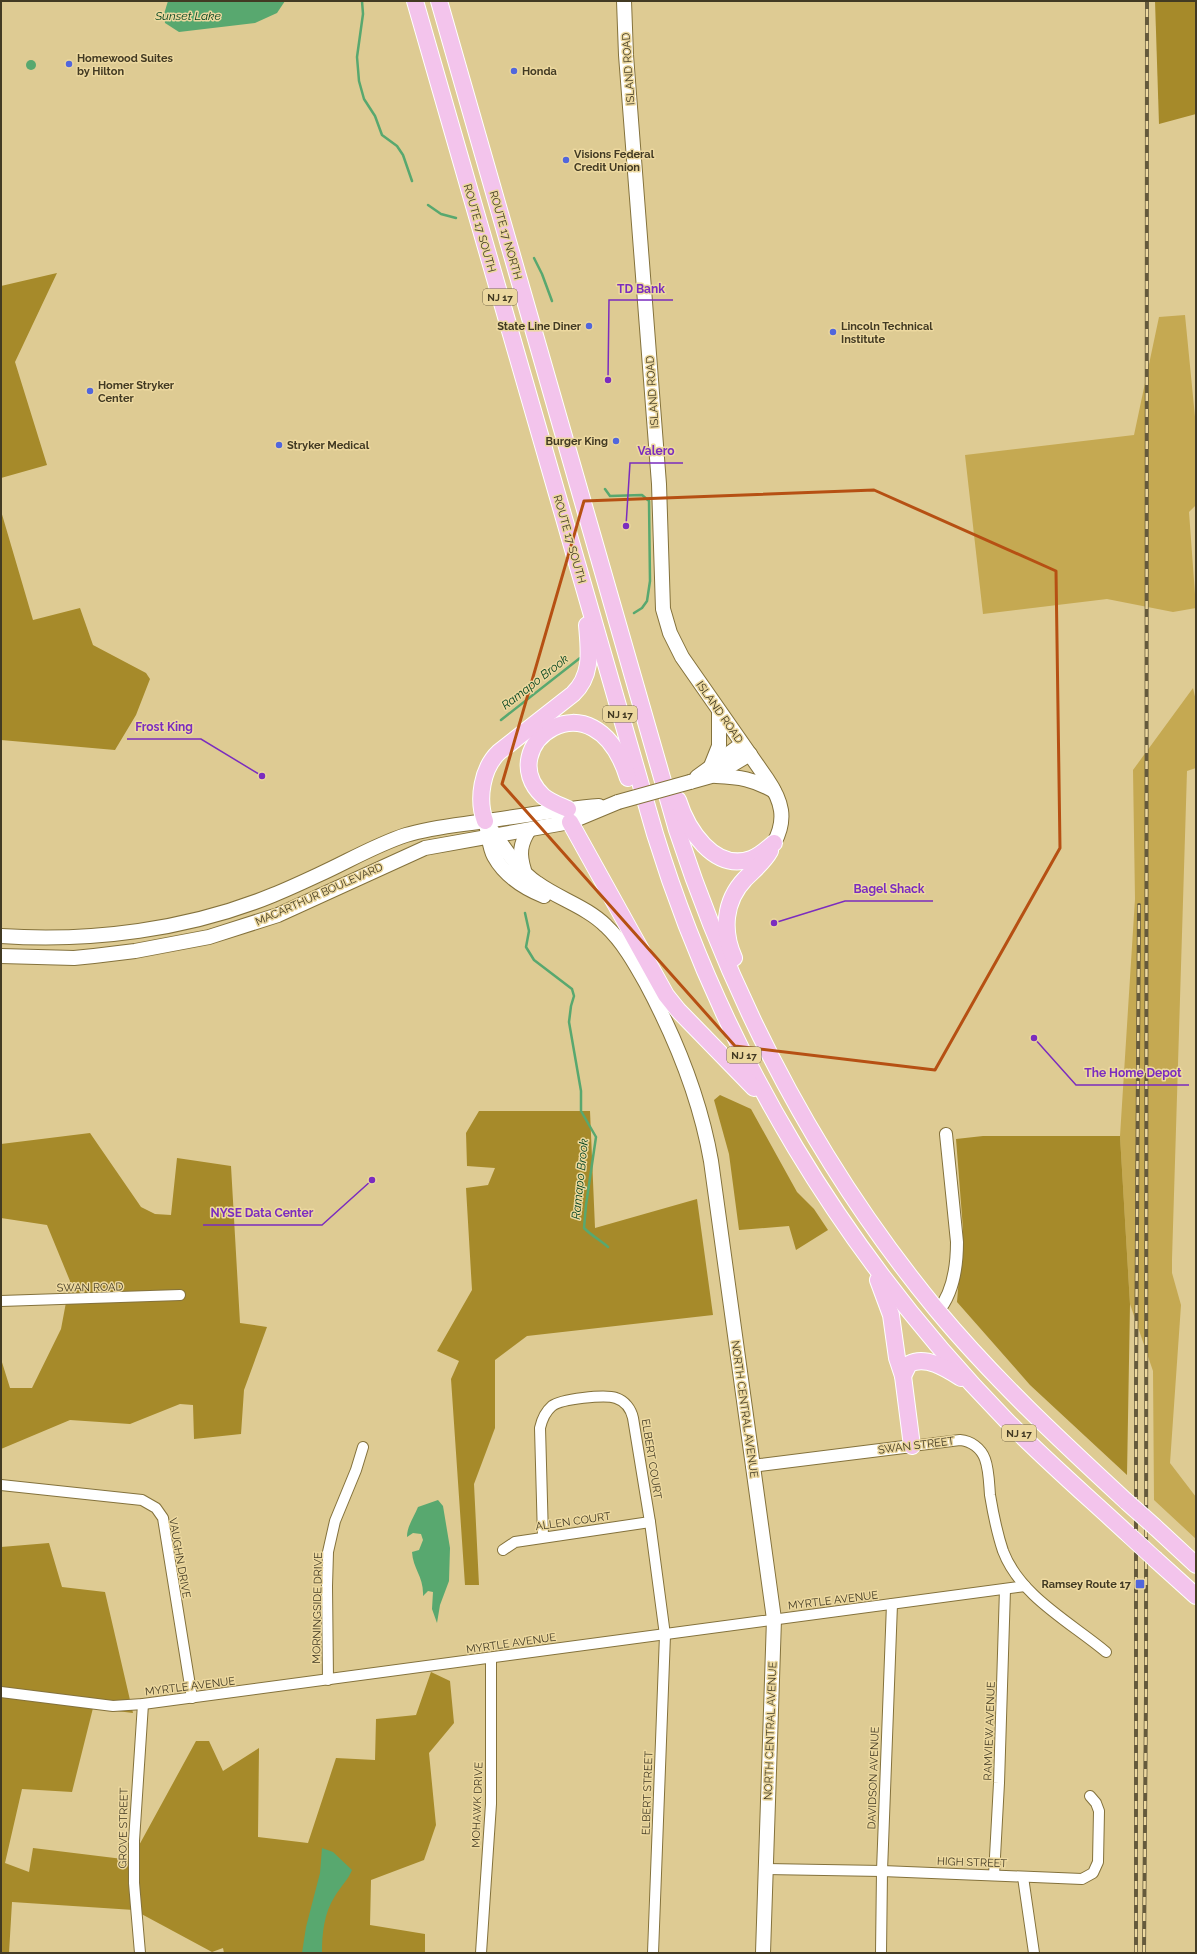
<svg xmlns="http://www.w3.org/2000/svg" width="1197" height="1954" font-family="Raleway,sans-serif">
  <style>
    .green { fill: #c5a952 }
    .forest { fill: #a68a2a }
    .water { fill: #58a86f }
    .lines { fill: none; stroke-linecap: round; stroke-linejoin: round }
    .stream { stroke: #58a86f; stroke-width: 2.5 }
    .minor-casing { stroke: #84723c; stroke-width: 12 }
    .tertiary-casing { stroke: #84723c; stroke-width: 14 }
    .secondary-casing { stroke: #84723c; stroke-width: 16 }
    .trunk-casing { stroke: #fff; stroke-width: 18 }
    .minor { stroke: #fff; stroke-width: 10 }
    .tertiary { stroke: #fff; stroke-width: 12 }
    .secondary { stroke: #fff; stroke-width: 14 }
    .trunk { stroke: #f3c4ec; stroke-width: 16 }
    .rail-casing { stroke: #655a3c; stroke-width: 4 }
    .rail { stroke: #ecd89f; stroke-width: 2.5; stroke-dasharray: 8; stroke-linecap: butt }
    .secondary-bridge-casing { stroke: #84723c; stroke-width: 16; stroke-linecap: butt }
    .trunk-bridge-casing { stroke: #fff; stroke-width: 18; stroke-linecap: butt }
    .secondary-bridge { stroke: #fff; stroke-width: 14 }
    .trunk-bridge { stroke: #f3c4ec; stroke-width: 16 }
    .marked { fill: none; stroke: #b65013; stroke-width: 3; stroke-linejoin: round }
    .poi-dot { fill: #5166dc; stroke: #ecd89f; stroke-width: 1.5 }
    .labels { text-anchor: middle; stroke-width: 3; stroke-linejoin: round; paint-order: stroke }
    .shield { fill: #ecd89f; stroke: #756948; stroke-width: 1 }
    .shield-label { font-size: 10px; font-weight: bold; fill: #423a23 }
    .poi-label { font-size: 11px; font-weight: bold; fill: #423a23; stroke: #ecd89f; text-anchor: start }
    .street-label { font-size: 11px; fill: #423a23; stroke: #ecd89f }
    .water-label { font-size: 12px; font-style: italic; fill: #03431e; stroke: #ecd89f }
    .leader { fill: none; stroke: #7b2cbf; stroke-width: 1.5 }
    .callout-dot { fill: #7b2cbf; stroke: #ecd89f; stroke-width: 1.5 }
    .callout-label { font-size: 12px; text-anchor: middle; font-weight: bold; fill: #7b2cbf; stroke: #ecd89f; stroke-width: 3; stroke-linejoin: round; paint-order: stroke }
  </style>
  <rect width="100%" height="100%" fill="#decb93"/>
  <g class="green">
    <polygon points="1185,315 1196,427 1196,505 1189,512 1196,608 1173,612 1107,599 983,614 965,455 1134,435 1159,317"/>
    <polygon points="1193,688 1196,701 1196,768 1187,771 1172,1259 1172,1273 1181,1305 1170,1463 1196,1497 1196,1539 1154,1500 1153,1371 1130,1304 1120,1136 1135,899 1133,770"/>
  </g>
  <g class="forest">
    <polygon points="1155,1 1196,1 1196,114 1159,124"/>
    <polygon points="57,273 15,362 47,465 1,478 1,286"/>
    <polygon points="1,511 33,620 80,608 93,645 146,673 150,679 136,715 115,750 1,740"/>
    <polygon points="720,1095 751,1109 797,1192 814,1209 828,1230 796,1250 789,1226 739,1230 729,1154 714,1100"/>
    <polygon points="479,1111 590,1111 595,1228 697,1199 713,1315 527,1336 495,1360 495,1428 474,1484 479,1585 465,1585 451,1379 459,1361 437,1351 472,1290 466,1188 488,1185 495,1168 467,1166 466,1133"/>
    <polygon points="90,1133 141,1207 155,1214 171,1215 177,1158 231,1166 240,1323 267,1327 244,1390 241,1434 194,1439 193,1405 180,1404 130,1424 70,1420 1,1449 1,1359 10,1388 32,1388 61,1329 70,1281 47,1225 1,1218 1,1144"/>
    <polygon points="983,1136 1120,1136 1130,1304 1127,1475 1030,1385 957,1302 963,1229 956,1139"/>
    <polygon points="49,1543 62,1587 105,1592 133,1713 93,1708 72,1792 22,1789 5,1863 29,1872 33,1848 131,1860 196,1741 209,1741 223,1771 259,1748 258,1837 308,1843 336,1758 375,1760 376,1719 416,1715 431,1672 450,1681 454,1723 429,1753 436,1825 424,1860 371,1880 370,1925 425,1934 425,1953 224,1953 223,1948 212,1952 134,1910 12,1902 9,1953 1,1953 1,1547"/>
  </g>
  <g class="water">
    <polygon points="168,1 285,1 277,13 255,23 179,32 165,23 164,14"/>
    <circle cx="31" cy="65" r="5"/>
    <path d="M438,1500L443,1506L450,1548L449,1581L440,1605L437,1623L432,1609L433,1592L428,1591L423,1596C424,1577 413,1569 412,1552L419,1550L423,1540L421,1534L413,1533L407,1537C407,1526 414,1517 418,1507Z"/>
    <path d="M322,1848L333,1852L352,1870C348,1880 341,1886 335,1896C324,1913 322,1933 322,1953H302L306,1927L320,1873Z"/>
  </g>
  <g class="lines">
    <g class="stream">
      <polyline points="362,1 363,14 357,57 359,81 364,99 375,116 382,135 397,146 403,155 412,181"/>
      <polyline points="428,205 441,214 456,218"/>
      <polyline points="534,258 542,274 552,301"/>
      <polyline points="605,489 610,496 642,495 649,501 650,581 647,601 642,608 634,613"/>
      <polyline points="501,720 580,658"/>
      <path d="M525,913L529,931L526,947L534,960L572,989L574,996L571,1006L569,1022L581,1091V1111L596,1137L586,1205L584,1228C592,1236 600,1240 608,1247"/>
    </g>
    <g class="minor-casing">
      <g id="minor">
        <polyline points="1,1301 180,1295"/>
        <path d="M912,1446L960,1440C971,1441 981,1448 985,1459C989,1470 989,1483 990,1495C993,1513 997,1533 1003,1551C1020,1596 1070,1622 1106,1652"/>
        <polyline points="1,1485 142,1500 156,1508 163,1518 192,1698"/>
        <path d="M543,1537L540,1428C542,1419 545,1412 552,1406C561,1399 605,1394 616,1398C625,1401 631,1409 633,1418L650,1522L665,1635L653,1953"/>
        <polyline points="503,1550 515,1542 650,1522"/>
        <polyline points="328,1680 327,1586 328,1552 335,1521 356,1470 363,1447"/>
        <polyline points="1,1692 113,1706 143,1704 1025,1586"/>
        <polyline points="766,1869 882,1871 1082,1879 1093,1873 1098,1862 1099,1811 1096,1803 1090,1796"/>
        <polyline points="994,1875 999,1783 1005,1589"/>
        <polyline points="1023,1877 1034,1953"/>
        <polyline points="140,1953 134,1883 134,1841 143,1704"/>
        <polyline points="481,1953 491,1804 491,1658"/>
        <polyline points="881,1953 882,1871 892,1604"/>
      </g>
    </g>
    <g class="tertiary-casing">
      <g id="tertiary">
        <path d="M938,1311C953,1293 957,1266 957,1242L946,1134"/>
        <polyline points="752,1466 912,1446"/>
      </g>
    </g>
    <g class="secondary-casing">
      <g id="secondary">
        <path d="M624,1L626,55L659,484L663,609L670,633L682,657L767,779C782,801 787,819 774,843"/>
        <polyline points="711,766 719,746 719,713"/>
        <path d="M716,776C740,777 753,779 774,791"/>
        <polyline points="697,777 742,744"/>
        <polyline points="690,782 715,775 750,754"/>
        <path d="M485,821C501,842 515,868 537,883C559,899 587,907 606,926C623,942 635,963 646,983C676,1039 700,1098 711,1161L774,1619L763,1953"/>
        <path d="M487,829C489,838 490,849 494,856C505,876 524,888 544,896"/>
        <path d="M524,870C519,854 520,844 529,830"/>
        <path d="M1,936C91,942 188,930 273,895C288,889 303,882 318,875C347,862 375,845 406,835C432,827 459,825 485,821C523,816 561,809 599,806"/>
        <polyline points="1,956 74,958 94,956 135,951 209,937 278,915 425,848 570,822 618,802"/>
      </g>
    </g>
    <g class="trunk-casing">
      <g id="trunk">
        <path d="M415,1L655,834C723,1055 845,1255 1006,1420C1045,1460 1088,1497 1129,1535"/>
        <path d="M439,1L677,830C734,1004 819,1167 936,1309C994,1379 1061,1441 1127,1502"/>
        <path d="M678,800C687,829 714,872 751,859C760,856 767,849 774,843"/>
        <path d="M568,809C559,805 550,802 543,796C491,747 594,669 628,778"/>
        <path d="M485,821C477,799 482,768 499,752L573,694C593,675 589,650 587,625"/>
        <polyline points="570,822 666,995 678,1010 754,1088"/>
        <path d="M734,958C722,931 724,901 745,879C754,870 764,862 770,851"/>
        <polyline points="878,1280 891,1315 897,1358 903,1376 912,1446"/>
        <path d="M903,1376L909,1364C926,1355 947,1369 961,1378"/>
        <polyline points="1155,1527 1196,1565"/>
        <polyline points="1155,1559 1196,1596"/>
      </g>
    </g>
    <use href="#minor" class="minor"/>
    <use href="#tertiary" class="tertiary"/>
    <use href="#secondary" class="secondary"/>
    <use href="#trunk" class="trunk"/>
    <g class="rail-casing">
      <g id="rail">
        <polyline points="1136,1953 1136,1387 1139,905"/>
        <polyline points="1144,1953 1146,1693 1147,1"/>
      </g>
    </g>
    <use href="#rail" class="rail"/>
    <g class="secondary-bridge-casing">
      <polyline id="secondary-bridge" points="618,802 690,782"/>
    </g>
    <g class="trunk-bridge-casing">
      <g id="trunk-bridge">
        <polyline points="1127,1502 1155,1527"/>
        <polyline points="1129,1535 1155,1559"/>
      </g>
    </g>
    <use href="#secondary-bridge" class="secondary-bridge"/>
    <use href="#trunk-bridge" class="trunk-bridge"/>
  </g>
  <path class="marked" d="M874,490L1056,571L1060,848L935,1070L735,1046L502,784L584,501Z"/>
  <g class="poi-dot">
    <circle cx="69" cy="64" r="4"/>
    <circle cx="514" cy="71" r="4"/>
    <circle cx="566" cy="160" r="4"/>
    <circle cx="589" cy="326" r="4"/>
    <circle cx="833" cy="332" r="4"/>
    <circle cx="90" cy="391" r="4"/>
    <circle cx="616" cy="441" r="4"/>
    <circle cx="279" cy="445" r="4"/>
    <rect x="1135" y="1579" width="10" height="10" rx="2"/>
  </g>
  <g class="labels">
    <g class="shield">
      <rect x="483" y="289" width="34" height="16" rx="3"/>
      <rect x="603" y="706" width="34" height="16" rx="3"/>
      <rect x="727" y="1047" width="34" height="16" rx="3"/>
      <rect x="1002" y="1425" width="34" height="16" rx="3"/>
    </g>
    <g class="shield-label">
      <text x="500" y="301">NJ 17</text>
      <text x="620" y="718">NJ 17</text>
      <text x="744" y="1059">NJ 17</text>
      <text x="1019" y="1437">NJ 17</text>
    </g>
    <g class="poi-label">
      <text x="77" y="62">Homewood Suites<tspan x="77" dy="13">by Hilton</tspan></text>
      <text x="522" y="75">Honda</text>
      <text x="574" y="158">Visions Federal<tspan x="574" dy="13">Credit Union</tspan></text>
      <text x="581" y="330" text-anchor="end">State Line Diner</text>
      <text x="841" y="330">Lincoln Technical<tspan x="841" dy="13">Institute</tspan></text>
      <text x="98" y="389">Homer Stryker<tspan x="98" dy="13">Center</tspan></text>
      <text x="608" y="445" text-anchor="end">Burger King</text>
      <text x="287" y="449">Stryker Medical</text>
      <text x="1131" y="1588" text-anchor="end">Ramsey Route 17</text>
    </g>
    <g class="street-label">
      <text transform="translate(628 69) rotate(-94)" y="4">ISLAND ROAD</text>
      <text transform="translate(480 228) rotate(74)" y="4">ROUTE 17 SOUTH</text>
      <text transform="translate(506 235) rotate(74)" y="4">ROUTE 17 NORTH</text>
      <text transform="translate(652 392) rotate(-94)" y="4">ISLAND ROAD</text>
      <text transform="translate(570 539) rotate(74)" y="4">ROUTE 17 SOUTH</text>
      <text transform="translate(720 712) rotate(55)" y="4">ISLAND ROAD</text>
      <text transform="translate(319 894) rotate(-24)" y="4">MACARTHUR BOULEVARD</text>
      <text transform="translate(90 1287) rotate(-1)" y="4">SWAN ROAD</text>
      <text transform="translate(745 1409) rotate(82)" y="4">NORTH CENTRAL AVENUE</text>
      <text transform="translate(916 1445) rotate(-7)" y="4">SWAN STREET</text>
      <text transform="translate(652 1459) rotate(81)" y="4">ELBERT COURT</text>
      <text transform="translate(573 1521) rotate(-8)" y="4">ALLEN COURT</text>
      <text transform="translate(180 1558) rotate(80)" y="4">VAUGHN DRIVE</text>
      <text transform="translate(833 1600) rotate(-7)" y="4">MYRTLE AVENUE</text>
      <text transform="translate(317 1608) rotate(-89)" y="4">MORNINGSIDE DRIVE</text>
      <text transform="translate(511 1643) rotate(-8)" y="4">MYRTLE AVENUE</text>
      <text transform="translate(190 1686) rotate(-7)" y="4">MYRTLE AVENUE</text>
      <text transform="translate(770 1731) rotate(-88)" y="4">NORTH CENTRAL AVENUE</text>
      <text transform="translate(989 1731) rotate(-88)" y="4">RAMVIEW AVENUE</text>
      <text transform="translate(873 1778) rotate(-88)" y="4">DAVIDSON AVENUE</text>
      <text transform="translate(647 1793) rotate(-88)" y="4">ELBERT STREET</text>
      <text transform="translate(477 1805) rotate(-88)" y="4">MOHAWK DRIVE</text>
      <text transform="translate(123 1828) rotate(-89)" y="4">GROVE STREET</text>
      <text transform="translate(972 1862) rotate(2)" y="4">HIGH STREET</text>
    </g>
    <g class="water-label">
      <text x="188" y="20">Sunset Lake</text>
      <text transform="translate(535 682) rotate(-38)" y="4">Ramapo Brook</text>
      <text transform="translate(580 1179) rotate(-84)" y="4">Ramapo Brook</text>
    </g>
  </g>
  <path class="leader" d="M608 380L609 300H673M626 526L630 463H683M262 776L201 739H127M774 923L845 901H933M1034 1038L1076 1085H1189M372 1180L322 1225H203"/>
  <g class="callout-dot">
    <circle cx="608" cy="380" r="4"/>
    <circle cx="626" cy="526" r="4"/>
    <circle cx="262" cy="776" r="4"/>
    <circle cx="774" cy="923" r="4"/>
    <circle cx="1034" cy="1038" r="4"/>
    <circle cx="372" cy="1180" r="4"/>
  </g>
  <g class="callout-label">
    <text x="641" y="293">TD Bank</text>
    <text x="656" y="455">Valero</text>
    <text x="164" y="731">Frost King</text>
    <text x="889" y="893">Bagel Shack</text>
    <text x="1133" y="1077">The Home Depot</text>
    <text x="262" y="1217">NYSE Data Center</text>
  </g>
  <rect width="1197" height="1954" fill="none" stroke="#423a23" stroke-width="4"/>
</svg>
